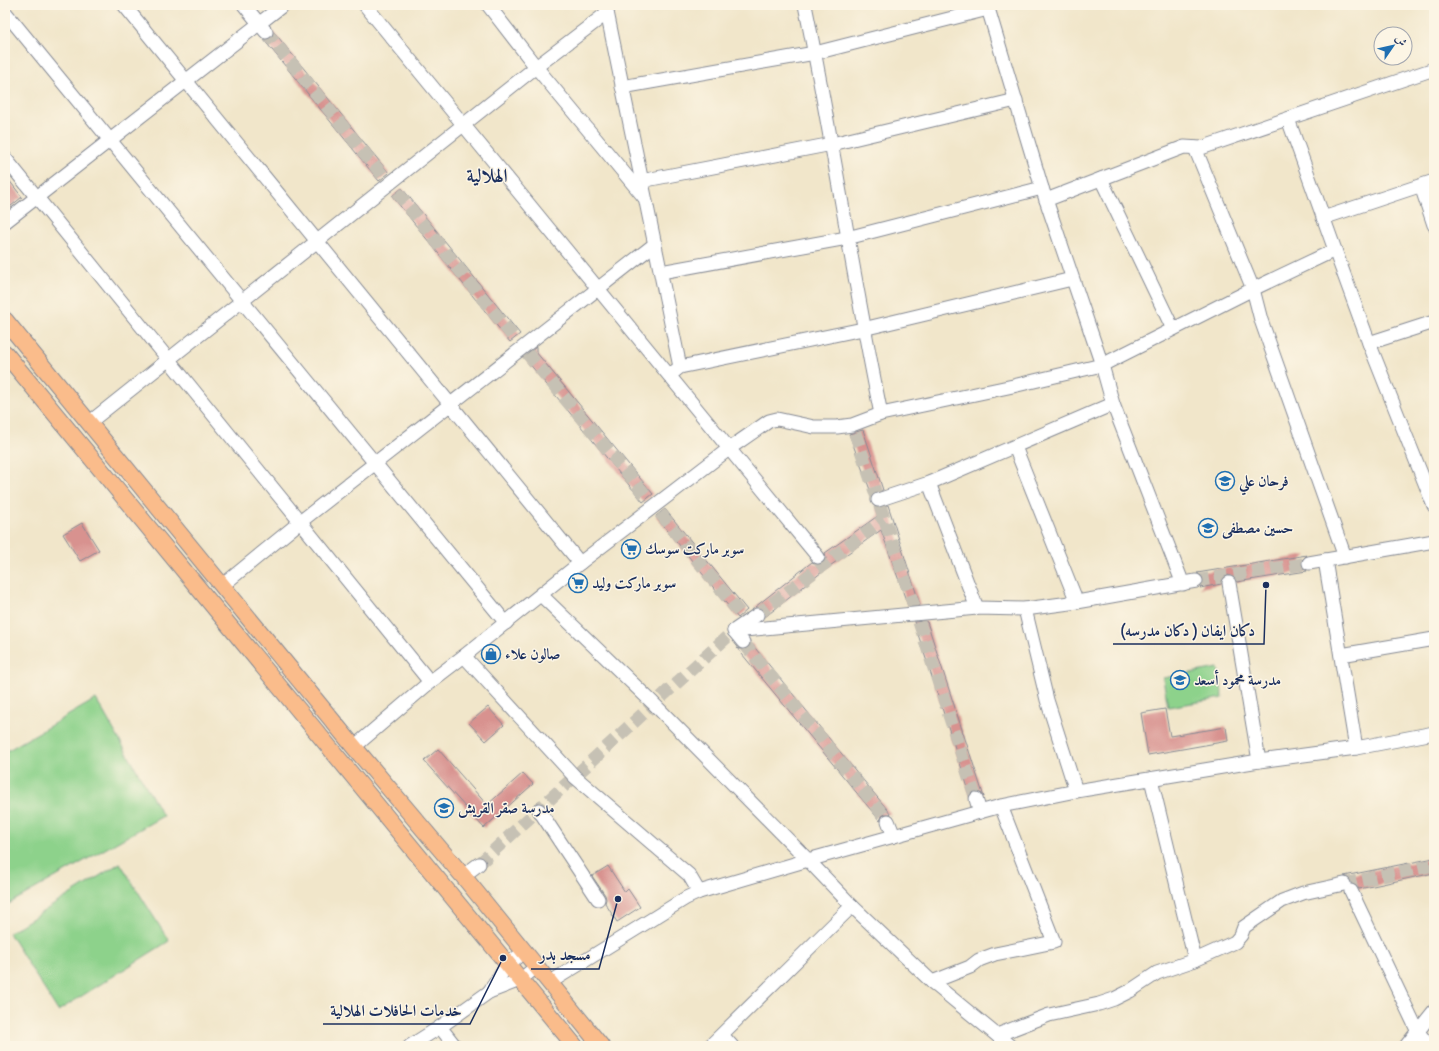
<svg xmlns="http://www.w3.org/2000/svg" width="1439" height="1051" font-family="'IM FELL Great Primer',Amiri,serif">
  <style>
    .green { fill: #8dd28b; stroke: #548074 }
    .building { fill: #d8928f }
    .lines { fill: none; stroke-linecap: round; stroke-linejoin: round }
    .minor-tunnel { stroke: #c6c1b4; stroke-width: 13; stroke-dasharray: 13 6; stroke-linecap: butt }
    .minor-casing { stroke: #868a94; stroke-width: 15 }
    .major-casing { stroke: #868a94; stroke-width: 18 }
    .minor { stroke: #fff; stroke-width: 13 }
    .major { stroke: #fabc8b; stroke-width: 16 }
    .labels { text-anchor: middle; stroke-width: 3; stroke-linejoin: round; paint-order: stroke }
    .poi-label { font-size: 15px; font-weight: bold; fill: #1b2f5e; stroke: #fcf5e5; text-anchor: start }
    .district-label { font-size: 19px; font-weight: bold; fill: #1b2f5e; stroke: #fcf5e5 }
    .leader { fill: none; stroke: #1b2f5e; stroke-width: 1.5 }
    .callout-dot { fill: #1b2f5e; stroke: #fcf5e5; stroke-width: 1.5 }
    .callout-label { font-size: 16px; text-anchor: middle; font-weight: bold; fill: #1b2f5e; stroke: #fcf5e5; stroke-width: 3; stroke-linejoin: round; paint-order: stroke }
  </style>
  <rect width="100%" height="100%" fill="#fcf5e5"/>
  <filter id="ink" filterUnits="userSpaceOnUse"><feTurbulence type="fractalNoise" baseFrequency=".025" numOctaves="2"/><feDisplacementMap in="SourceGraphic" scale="8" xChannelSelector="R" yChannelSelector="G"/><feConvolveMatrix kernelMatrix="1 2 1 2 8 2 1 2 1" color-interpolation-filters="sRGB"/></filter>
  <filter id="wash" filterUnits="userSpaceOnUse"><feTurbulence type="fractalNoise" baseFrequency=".012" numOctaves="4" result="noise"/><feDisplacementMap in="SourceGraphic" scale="16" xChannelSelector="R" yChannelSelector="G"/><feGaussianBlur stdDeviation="0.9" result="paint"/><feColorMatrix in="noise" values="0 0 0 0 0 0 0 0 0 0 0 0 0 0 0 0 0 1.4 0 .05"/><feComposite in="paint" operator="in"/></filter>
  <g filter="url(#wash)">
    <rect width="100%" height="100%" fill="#f1e6ca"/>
    <g class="green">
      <polygon points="1218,668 1223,698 1168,707 1163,678"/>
      <polygon points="96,699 163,816 5,906 5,752"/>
      <polygon points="120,863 169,941 58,1011 9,933"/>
    </g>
    <g id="blocks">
      <g class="building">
        <polygon points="274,32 389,173 379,181 264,40 271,38"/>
        <polygon points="5,175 22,197 5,211"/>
        <polygon points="402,188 520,334 510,342 392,196"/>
        <polygon points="536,347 536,352 653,494 643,502 524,357"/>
        <polygon points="863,430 883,490 875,492 872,495 849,434"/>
        <polygon points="888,505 920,605 908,606 881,530 827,568 765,617 763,610 760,608 755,607 812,562 819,565 823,563 826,559 825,553 879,515 876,508"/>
        <polygon points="665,509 747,610 738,618 656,516"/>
        <polygon points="82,523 99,550 80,561 63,534"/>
        <polygon points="1307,555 1302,560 1301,564 1303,568 1307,571 1237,582 1235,578 1228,575 1224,577 1221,584 1200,588 1203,584 1204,579 1202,576 1197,573"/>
        <polygon points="924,621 927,622 984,797 981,793 977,791 973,792 970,794 914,622"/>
        <polygon points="751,643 891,814 885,814 882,816 880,821 737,648 745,650 748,648"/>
        <polygon points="488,707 504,725 486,741 469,723"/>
        <polygon points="1165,709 1170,736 1226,727 1228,741 1148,755 1141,713"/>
        <polygon points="438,749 487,805 523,773 533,784 484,828 424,761"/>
        <polygon points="1434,858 1434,873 1359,889 1356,885 1352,883 1350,878 1344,876"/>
        <polygon points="608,866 625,892 628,889 640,907 617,922 605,903 606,899 605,895 592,876"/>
      </g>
    </g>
  </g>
  <g filter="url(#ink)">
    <use href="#blocks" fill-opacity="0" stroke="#868a94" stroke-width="1"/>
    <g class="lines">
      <g class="minor-tunnel">
        <polyline points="266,32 384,177"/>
        <polyline points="397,192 515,339"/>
        <polyline points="527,353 648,498"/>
        <polyline points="855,433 915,609"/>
        <polyline points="660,513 741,615"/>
        <polyline points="1196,581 1309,563"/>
        <polyline points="757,615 884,519"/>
        <polyline points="919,622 976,799"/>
        <polyline points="743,642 888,821"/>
        <polyline points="479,864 728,636"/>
        <polyline points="1344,884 1434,865"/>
      </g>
      <g class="minor-casing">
        <g id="minor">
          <polyline points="124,5 580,563"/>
          <polyline points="244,5 266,32"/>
          <path d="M365,5C516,189 668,373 818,557"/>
          <polyline points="488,5 536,67 644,197"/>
          <path d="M805,5C833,141 853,278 881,414"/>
          <polyline points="987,5 1042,188 1102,365 1113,404 1183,584"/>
          <polyline points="606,7 680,367"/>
          <polyline points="5,12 506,623"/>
          <polyline points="622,87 815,53 988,9"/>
          <polyline points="1288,119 1335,250 1369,343 1434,506"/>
          <polyline points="1195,148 1253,289 1261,320 1345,557"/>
          <polyline points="5,158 430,682"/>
          <polyline points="1101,179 1173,329"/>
          <polyline points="641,181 832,144 1016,100"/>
          <polyline points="1421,186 1434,225"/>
          <polyline points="1046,200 1184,147 1201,148 1434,69"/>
          <polyline points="1323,218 1434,181"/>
          <polyline points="5,222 283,5"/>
          <polyline points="661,272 847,238 1042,188"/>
          <polyline points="1369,343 1434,322"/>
          <polyline points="670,375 680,367 863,329 1072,279"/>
          <polyline points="90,422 536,67 607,13"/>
          <polyline points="1015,447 1077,602"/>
          <polyline points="929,483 977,608"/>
          <polyline points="878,500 929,483 1113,404"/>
          <polyline points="1325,560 1356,748"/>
          <polyline points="1309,563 1434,541"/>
          <polyline points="1229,583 1259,761"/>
          <polyline points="223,585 300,522 655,244"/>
          <polyline points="541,595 653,703 808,860 852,906 932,982 1010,1046"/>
          <polyline points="1025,609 1047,700 1076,791"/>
          <polyline points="735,630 757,615"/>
          <polyline points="734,631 977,608 1025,609 1077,602 1196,581"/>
          <polyline points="734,631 743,642"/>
          <polyline points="1341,655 1434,639"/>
          <polyline points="464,656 575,777 689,875 699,892"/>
          <polyline points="354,747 430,682 464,656 580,563 730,448 769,421 777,419 814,427 837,427 852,425 881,414 1013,386 1102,365 1253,289 1335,250"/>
          <polyline points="1151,779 1195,960"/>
          <polyline points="976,799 980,812"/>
          <polyline points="539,810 598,899"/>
          <polyline points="888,821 894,836"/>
          <polyline points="463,876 479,864"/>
          <polyline points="1351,891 1418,1032 1429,1046"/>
          <polyline points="932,982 970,967 979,960 995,954 1054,942 1001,806"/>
          <polyline points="549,983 686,898 699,892 808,860 1001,806 1076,791 1259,761 1356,748 1434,733"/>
          <polyline points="489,992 508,964 524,952"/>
          <polyline points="440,1027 455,1046"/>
          <polyline points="722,1035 732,1046"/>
          <polyline points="997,1035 1049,1015 1099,1004 1114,999 1130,991 1157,973 1195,960 1235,942 1241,935 1244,927 1282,901 1303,893 1344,884"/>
          <polyline points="410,1046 440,1027 489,992 520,980 536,967"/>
          <polyline points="710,1046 852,906"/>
          <polyline points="1406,1046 1434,1011"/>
        </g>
      </g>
      <g class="major-casing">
        <g id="major">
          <polyline points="5,320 354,747 463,876 601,1046"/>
          <polyline points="5,353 575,1046"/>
        </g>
      </g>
      <use href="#minor" class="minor"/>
      <use href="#major" class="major"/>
    </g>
  </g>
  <defs>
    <g id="school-ring" transform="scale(1)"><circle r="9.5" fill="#fcf5e5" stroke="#1f6fb2" stroke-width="1.5"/><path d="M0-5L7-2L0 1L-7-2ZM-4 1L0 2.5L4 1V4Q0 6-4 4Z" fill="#1f6fb2"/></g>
    <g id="supermarket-ring" transform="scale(1)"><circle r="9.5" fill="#fcf5e5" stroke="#1f6fb2" stroke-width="1.5"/><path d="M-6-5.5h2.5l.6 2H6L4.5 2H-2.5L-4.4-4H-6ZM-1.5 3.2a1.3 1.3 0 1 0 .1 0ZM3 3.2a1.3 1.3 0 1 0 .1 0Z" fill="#1f6fb2"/></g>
    <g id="shop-ring" transform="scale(1)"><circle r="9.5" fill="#fcf5e5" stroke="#1f6fb2" stroke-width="1.5"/><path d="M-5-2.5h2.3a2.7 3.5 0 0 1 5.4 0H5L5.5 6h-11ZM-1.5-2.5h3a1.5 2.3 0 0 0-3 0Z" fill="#1f6fb2"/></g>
  </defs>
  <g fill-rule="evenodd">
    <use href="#school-ring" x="1225" y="481"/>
    <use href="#school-ring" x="1208" y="528"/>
    <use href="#supermarket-ring" x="631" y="549"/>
    <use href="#supermarket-ring" x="578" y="583"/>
    <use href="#shop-ring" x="491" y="654"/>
    <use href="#school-ring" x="1180" y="680"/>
    <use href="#school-ring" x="444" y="808"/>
  </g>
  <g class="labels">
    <g class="poi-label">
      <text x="1239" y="486">فرحان علي</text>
      <text x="1222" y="533">حسين مصطفى</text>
      <text x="645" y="554">سوبر ماركت سوسك</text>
      <text x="592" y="588">سوبر ماركت وليد</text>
      <text x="505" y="659">صالون علاء</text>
      <text x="1194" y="685">مدرسة محمود أسعد</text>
      <text x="458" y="813">مدرسة صقر القريش</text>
    </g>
    <g class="district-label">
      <text x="487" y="182">الهلالية</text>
    </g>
  </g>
  <path class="leader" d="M1266 585L1264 644H1113M618 899L599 969H531M503 958L470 1024H323"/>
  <g class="callout-dot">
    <circle cx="1266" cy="585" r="4"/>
    <circle cx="618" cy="899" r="4"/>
    <circle cx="503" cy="958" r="4"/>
  </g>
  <g class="callout-label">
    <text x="1188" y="636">دكان ايفان ( دكان مدرسه)</text>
    <text x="565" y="960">مسجد بدر</text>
    <text x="396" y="1016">خدمات الحافلات الهلالية</text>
  </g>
  <rect width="1439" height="1051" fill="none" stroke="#fcf5e5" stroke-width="20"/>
  <g transform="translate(1393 46) rotate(56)"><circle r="19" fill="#fcf5e5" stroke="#a2a6af"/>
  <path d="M0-3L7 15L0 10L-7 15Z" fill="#1f6fb2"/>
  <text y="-6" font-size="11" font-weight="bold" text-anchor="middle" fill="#1b2f5e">ش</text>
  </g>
</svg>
